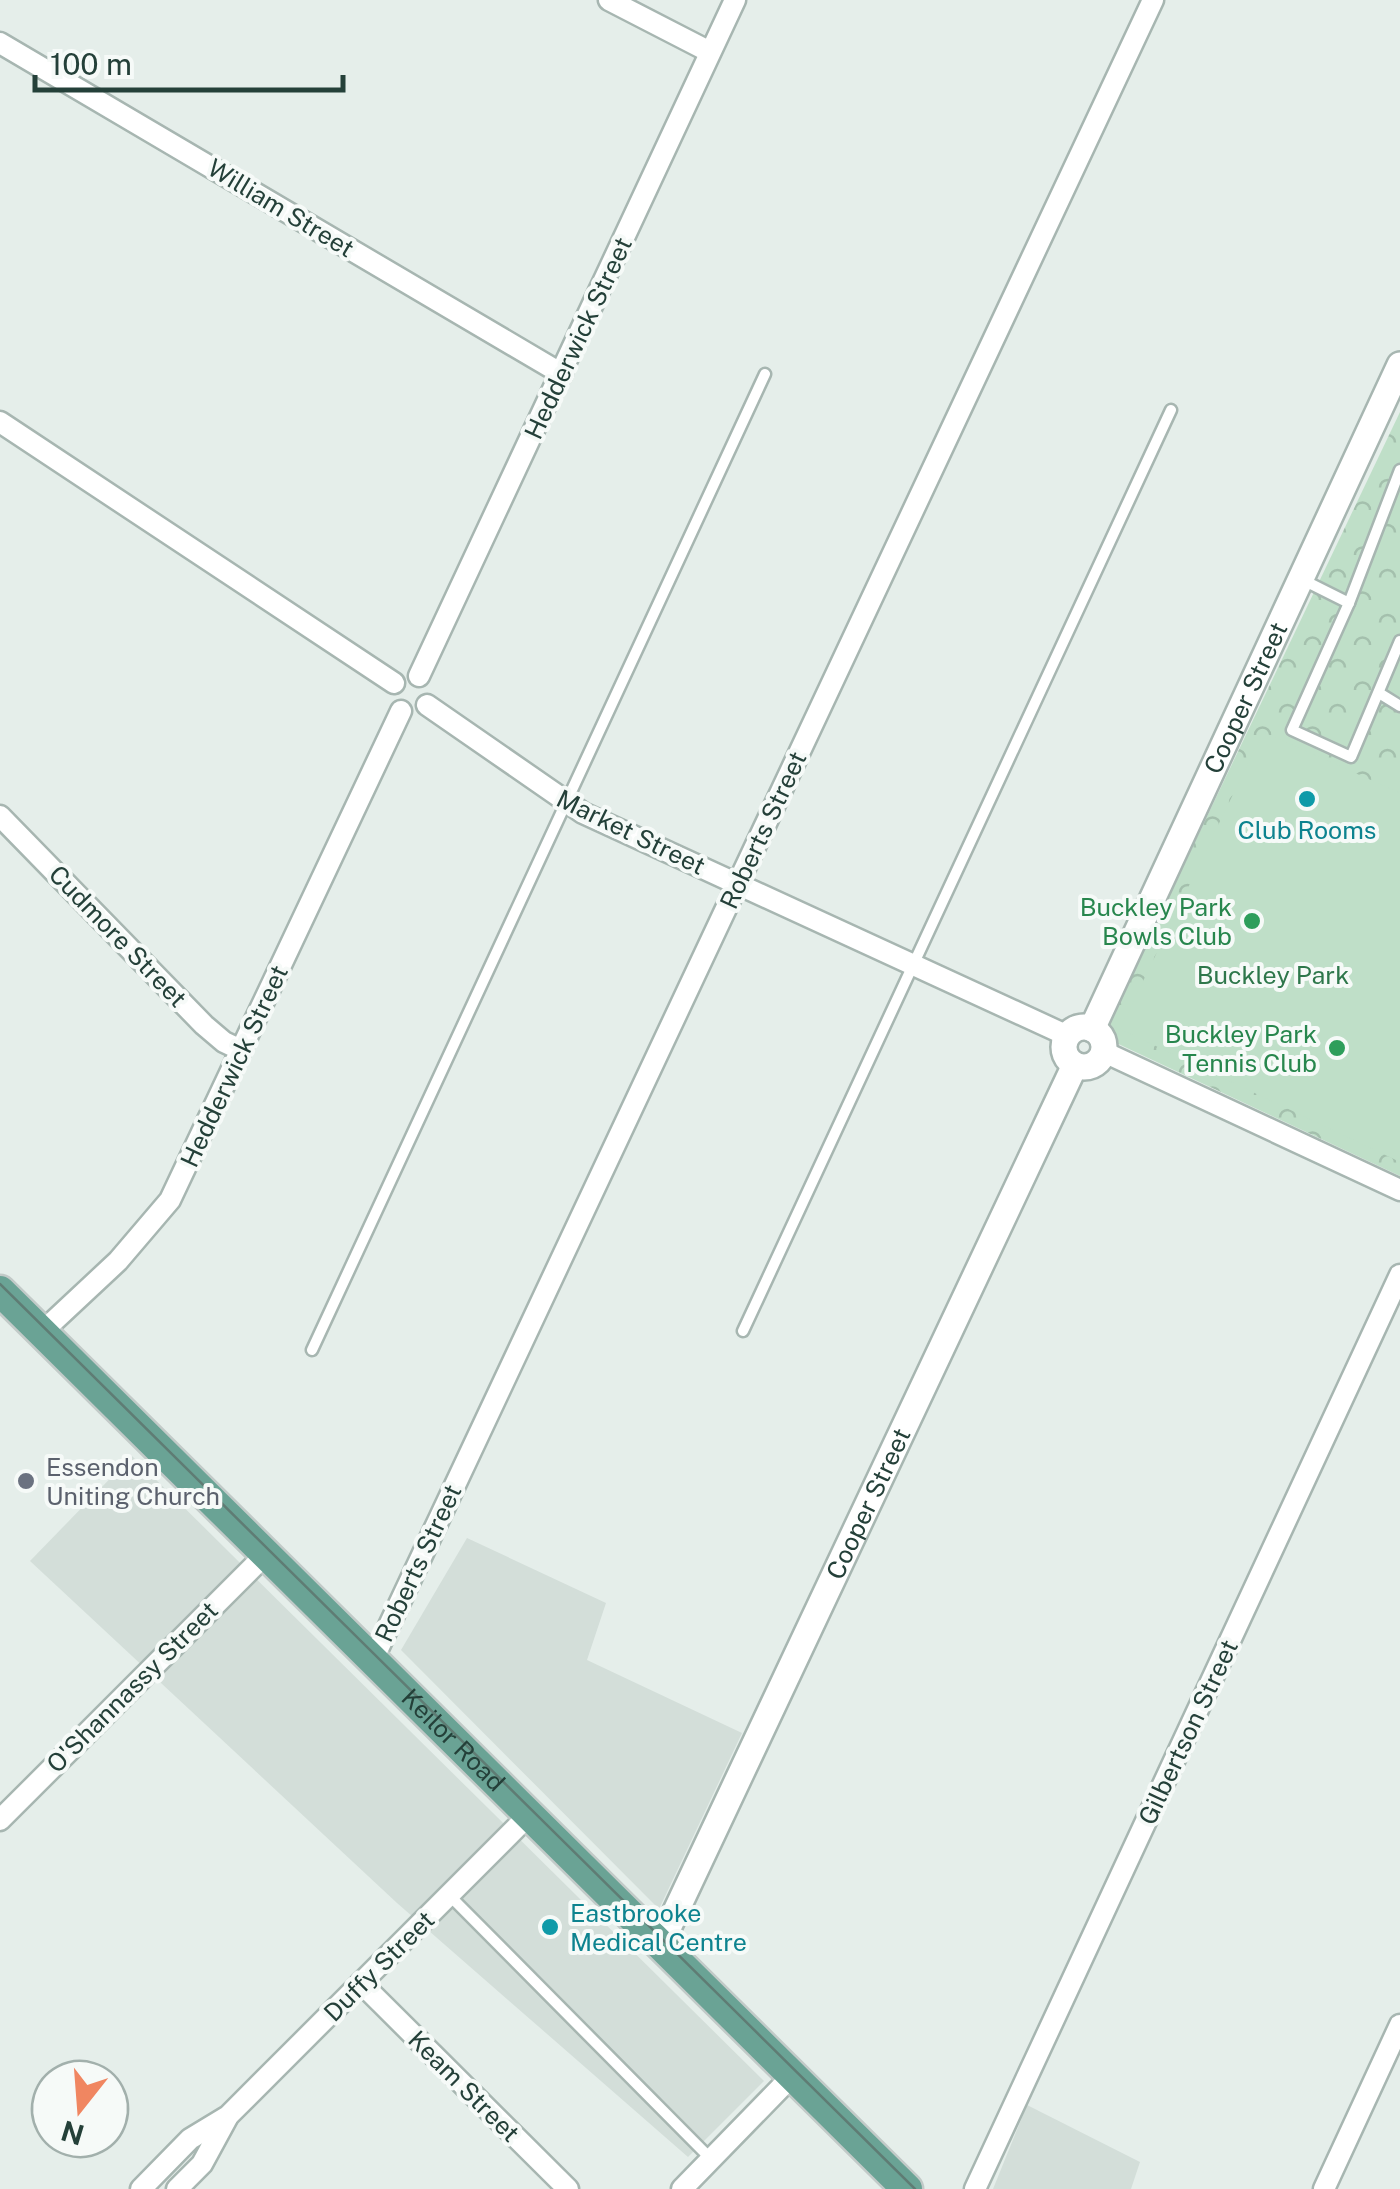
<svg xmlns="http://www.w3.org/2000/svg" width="1400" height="2189" font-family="'Public Sans',sans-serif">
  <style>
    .built { fill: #d3ded9 }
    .forest { fill: url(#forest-crowns) }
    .garden { fill: #bfdfc8 }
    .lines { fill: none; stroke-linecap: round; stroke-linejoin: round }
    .service-casing { stroke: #a7b6b1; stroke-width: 15 }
    .minor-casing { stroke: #a7b6b1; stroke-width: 25 }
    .tertiary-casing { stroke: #a7b6b1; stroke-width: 30 }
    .primary-casing { stroke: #c2cac8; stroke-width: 35 }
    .service { stroke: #fff; stroke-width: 10 }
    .minor { stroke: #fff; stroke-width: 20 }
    .tertiary { stroke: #fff; stroke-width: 25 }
    .primary { stroke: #6aa395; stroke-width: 30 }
    .tram { stroke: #5f7c74; stroke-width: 2.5 }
    .culture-dot { fill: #0f9aa8; stroke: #f6faf8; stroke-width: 4 }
    .leisure-dot { fill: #2e9e5b; stroke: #f6faf8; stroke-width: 4 }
    .worship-dot { fill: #6b7280; stroke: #f6faf8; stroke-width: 4 }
    .labels { text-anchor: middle; stroke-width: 8; stroke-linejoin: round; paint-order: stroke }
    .street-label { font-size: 25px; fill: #244039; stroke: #f6faf8 }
    .culture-label { font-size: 25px; fill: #0d838f; stroke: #f6faf8 }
    .leisure-label { font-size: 25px; fill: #27864d; stroke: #f6faf8; text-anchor: end }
    .park-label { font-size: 25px; fill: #2e774b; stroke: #f6faf8 }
    .worship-label { font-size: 25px; fill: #5b616d; stroke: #f6faf8; text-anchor: start }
  </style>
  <defs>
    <pattern id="forest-crowns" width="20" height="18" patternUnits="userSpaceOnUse" patternTransform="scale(2.5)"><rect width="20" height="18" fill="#bfdfc8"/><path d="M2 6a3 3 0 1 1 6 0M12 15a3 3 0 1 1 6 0" fill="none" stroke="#a4c0ad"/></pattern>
  </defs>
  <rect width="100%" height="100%" fill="#e5eeea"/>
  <g class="built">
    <polygon points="132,1456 764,2081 688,2157 397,1903 30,1561"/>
    <polygon points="467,1538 606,1603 587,1660 742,1733 659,1909 401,1650"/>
    <polygon points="1027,2105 1140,2162 1131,2189 993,2189"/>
  </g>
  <polygon class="forest" points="1400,412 1400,1176 1112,1041 1107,1026"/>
  <polygon class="garden" points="1263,732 1400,793 1400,1162 1120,1029"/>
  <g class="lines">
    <g class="service-casing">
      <g id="service">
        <polyline points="1400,470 1349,603 1292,730 1351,757 1400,641"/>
        <polyline points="1301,579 1349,603"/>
        <polyline points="1379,693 1400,706"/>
        <polyline points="743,1331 1171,410"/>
        <polyline points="312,1350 765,374"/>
        <polyline points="449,1895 711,2159"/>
      </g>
    </g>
    <g class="minor-casing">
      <g id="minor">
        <polyline points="609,0 710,52"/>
        <polyline points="0,43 562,374"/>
        <polyline points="0,422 394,683"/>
        <polyline points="419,676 735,0"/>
        <polyline points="427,705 583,813 1068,1036"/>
        <polyline points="0,816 204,1025 224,1042 241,1050"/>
        <polyline points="1104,1052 1400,1190"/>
        <polyline points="42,1332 118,1261 170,1200 401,711"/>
        <polyline points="370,1658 378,1649 1153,0"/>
        <polyline points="0,1820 266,1554"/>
        <polyline points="361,1983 568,2189"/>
        <polyline points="141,2189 190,2139 228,2116 529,1815"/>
        <polyline points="177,2189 202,2164 227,2118"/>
        <polyline points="682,2189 792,2076"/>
        <polyline points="975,2189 1400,1275"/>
        <polyline points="1324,2189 1400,2025"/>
      </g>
    </g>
    <g class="tertiary-casing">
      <g id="tertiary">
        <circle cx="1084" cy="1047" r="20"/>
        <path id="s1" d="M1092,1029L1400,365"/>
        <path id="s2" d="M660,1945L1075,1065"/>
      </g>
    </g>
    <g class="primary-casing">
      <g id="primary">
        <path id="s3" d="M0,1291L907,2189"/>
      </g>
    </g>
    <use href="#service" class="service"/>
    <use href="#minor" class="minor"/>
    <use href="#tertiary" class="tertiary"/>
    <use href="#primary" class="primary"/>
    <polyline class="tram" points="0,1284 915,2189"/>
  </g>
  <g class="culture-dot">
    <circle cx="1307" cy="799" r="10"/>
    <circle cx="550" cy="1927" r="10"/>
  </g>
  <g class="leisure-dot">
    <circle cx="1252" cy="921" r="10"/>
    <circle cx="1337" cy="1048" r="10"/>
  </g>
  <circle class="worship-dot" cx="26" cy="1481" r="10"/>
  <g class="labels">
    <g class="street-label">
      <text transform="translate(281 208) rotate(31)" y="9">William Street</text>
      <text transform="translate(578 338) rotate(-65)" y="9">Hedderwick Street</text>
      <text dy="9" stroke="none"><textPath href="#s1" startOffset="365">Cooper Street</textPath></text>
      <text transform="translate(763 830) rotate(-65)" y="9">Roberts Street</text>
      <text transform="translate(631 832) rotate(26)" y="9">Market Street</text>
      <text transform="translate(118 936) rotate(46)" y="9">Cudmore Street</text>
      <text transform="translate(234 1066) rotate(-65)" y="9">Hedderwick Street</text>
      <text dy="9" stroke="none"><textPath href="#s2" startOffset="488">Cooper Street</textPath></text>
      <text transform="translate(418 1563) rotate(-65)" y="9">Roberts Street</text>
      <text transform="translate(132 1687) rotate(-45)" y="9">O'Shannassy Street</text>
      <text transform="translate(1188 1732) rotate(-65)" y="9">Gilbertson Street</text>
      <text dy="9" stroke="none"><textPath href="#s3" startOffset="638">Keilor Road</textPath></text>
      <text transform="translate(379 1966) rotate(-45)" y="9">Duffy Street</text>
      <text transform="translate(464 2086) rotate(45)" y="9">Keam Street</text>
    </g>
    <g class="culture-label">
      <text x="1307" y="839">Club Rooms</text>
      <text x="570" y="1922" text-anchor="start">Eastbrooke<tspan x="570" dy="29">Medical Centre</tspan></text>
    </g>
    <g class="leisure-label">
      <text x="1232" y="916">Buckley Park<tspan x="1232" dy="29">Bowls Club</tspan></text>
      <text x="1317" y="1043">Buckley Park<tspan x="1317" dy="29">Tennis Club</tspan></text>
    </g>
    <g class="park-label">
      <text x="1273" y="984">Buckley Park</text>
    </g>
    <g class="worship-label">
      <text x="46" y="1476">Essendon<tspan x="46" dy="29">Uniting Church</tspan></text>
    </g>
  </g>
  <g transform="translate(80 2109) rotate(197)"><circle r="48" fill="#f6faf8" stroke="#a2b0ac" stroke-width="2.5"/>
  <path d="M0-8L18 38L0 25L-18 38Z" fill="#f08661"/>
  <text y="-15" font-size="28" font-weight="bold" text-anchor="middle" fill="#244039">N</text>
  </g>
  <path d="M35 75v15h308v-15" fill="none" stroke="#244039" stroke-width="5"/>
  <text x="50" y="75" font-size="30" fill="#244039" stroke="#f6faf8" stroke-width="8" paint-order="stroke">100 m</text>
</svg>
